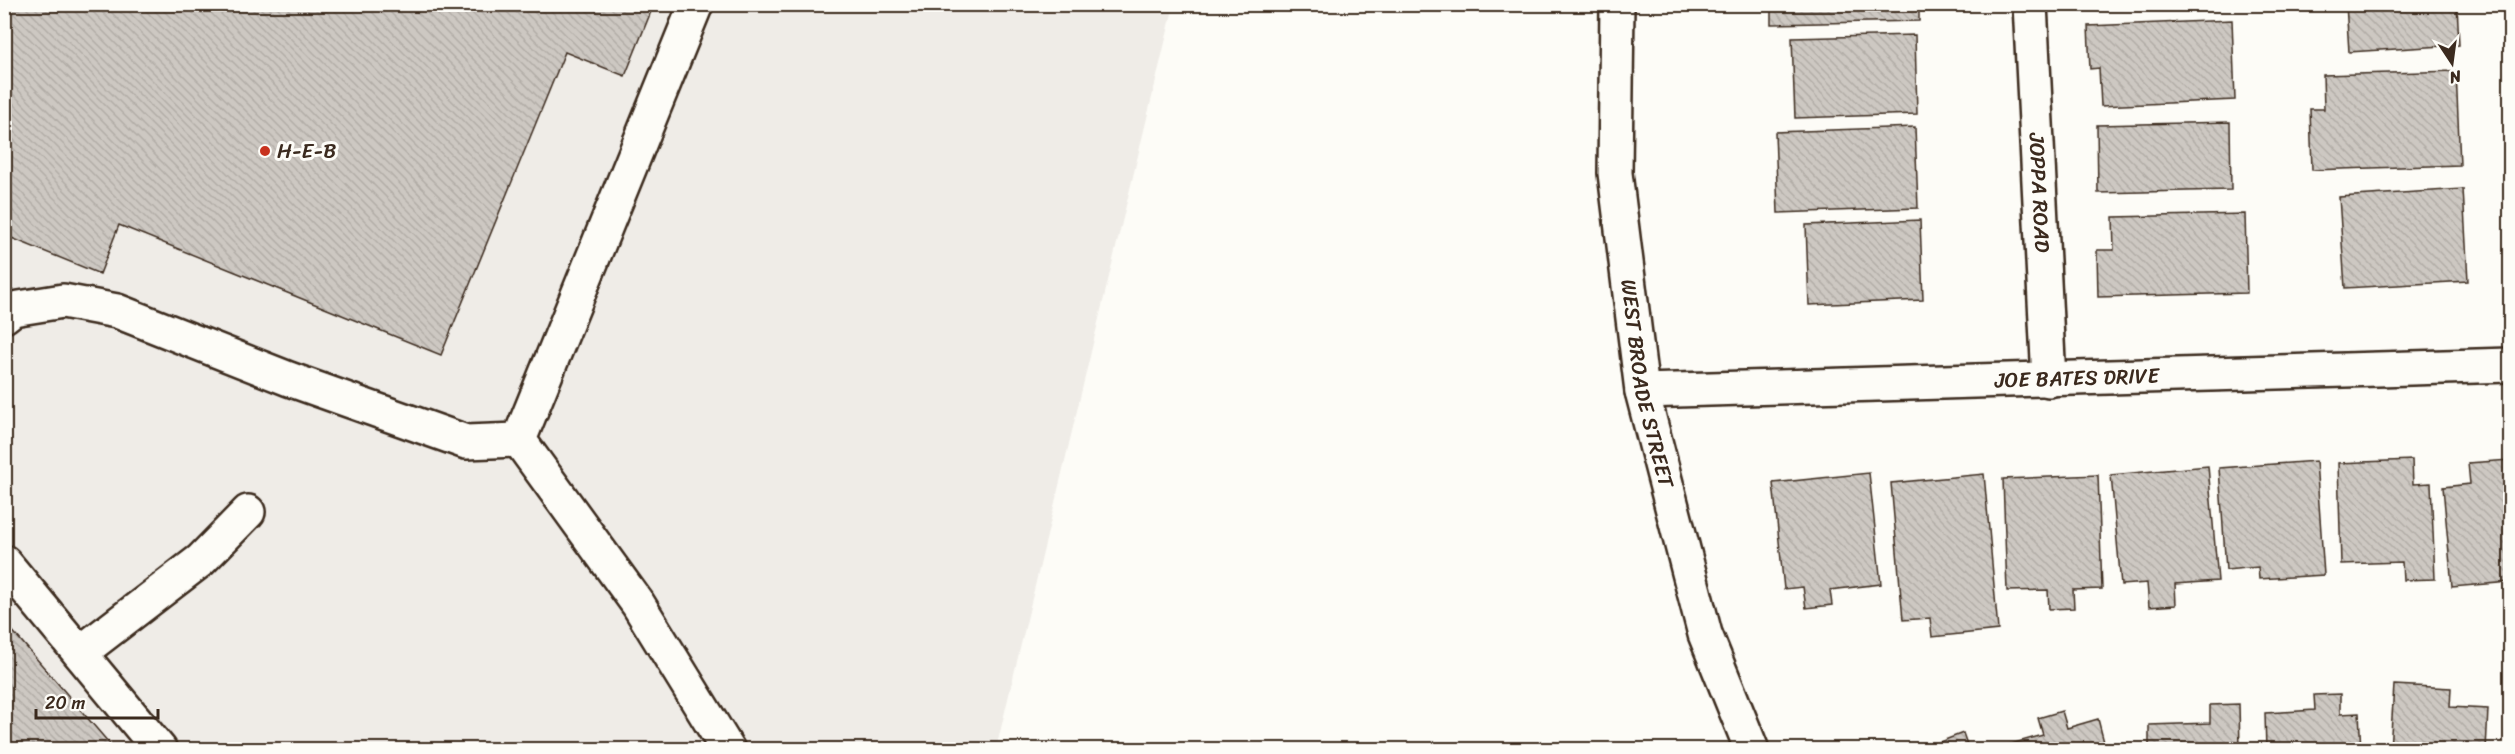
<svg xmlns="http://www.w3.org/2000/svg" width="2515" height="754" font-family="Sriracha,sans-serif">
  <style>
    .built { fill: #efece7 }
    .building { fill: url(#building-back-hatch); stroke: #3b2a1e; stroke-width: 1.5 }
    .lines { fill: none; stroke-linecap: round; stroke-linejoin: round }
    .minor-casing { stroke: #3b2a1e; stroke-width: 38 }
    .minor { stroke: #fdfcf7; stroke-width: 33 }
    .poi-dot { fill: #c8321e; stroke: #fdfcf7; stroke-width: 2 }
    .labels { text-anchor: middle; stroke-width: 6; stroke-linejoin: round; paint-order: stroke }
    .poi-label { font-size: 21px; fill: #3b2a1e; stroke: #fdfcf7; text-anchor: start }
    .street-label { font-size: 21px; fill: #3b2a1e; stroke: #fdfcf7 }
  </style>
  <defs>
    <pattern id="building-back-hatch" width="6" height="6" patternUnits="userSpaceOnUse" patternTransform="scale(1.5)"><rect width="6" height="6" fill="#cdc8c2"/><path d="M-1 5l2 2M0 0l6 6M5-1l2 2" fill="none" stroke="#b1aca6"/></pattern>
  </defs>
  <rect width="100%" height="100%" fill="#fdfcf7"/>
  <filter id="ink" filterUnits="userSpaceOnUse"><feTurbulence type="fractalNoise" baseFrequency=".0167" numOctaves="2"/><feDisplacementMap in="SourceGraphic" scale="12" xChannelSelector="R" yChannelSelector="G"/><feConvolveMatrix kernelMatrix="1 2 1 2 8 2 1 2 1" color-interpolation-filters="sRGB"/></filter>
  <g filter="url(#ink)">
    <polygon class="built" points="4,5 1174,5 996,749 5,749"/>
    <g class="building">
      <polygon points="4,4 654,4 625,76 565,52 441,355 119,225 100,274 4,235"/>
      <polygon points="1771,4 1919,4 1919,21 1771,24"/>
      <polygon points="2089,4 2200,4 2200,8 2089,10"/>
      <polygon points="2346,4 2457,4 2459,45 2349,52"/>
      <polygon points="2232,20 2235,100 2101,106 2099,68 2090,69 2088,26"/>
      <polygon points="1915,35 1917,114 1795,118 1792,38"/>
      <polygon points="2456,71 2460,165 2312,170 2310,109 2324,109 2323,75"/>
      <polygon points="2230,122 2231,190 2098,193 2097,125"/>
      <polygon points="1915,127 1918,208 1778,213 1775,132"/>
      <polygon points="2463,189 2468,281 2345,288 2339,197"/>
      <polygon points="2245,214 2247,293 2098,297 2097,250 2114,250 2113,217"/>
      <polygon points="1920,220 1923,300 1809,305 1806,225"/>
      <polygon points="2412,460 2413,484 2431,483 2435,579 2403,580 2402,562 2341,564 2338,463"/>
      <polygon points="2510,460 2510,582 2452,587 2443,487 2470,484 2468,463"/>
      <polygon points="2316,461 2324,575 2259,579 2258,567 2226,570 2219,468"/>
      <polygon points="2208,466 2218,581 2175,584 2176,605 2149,607 2147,583 2121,585 2111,475"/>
      <polygon points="1869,473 1881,584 1830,590 1832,605 1806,608 1803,587 1784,589 1773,483"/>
      <polygon points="1984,474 1998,630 1932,637 1930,618 1903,620 1891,483"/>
      <polygon points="2098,475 2102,589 2073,590 2074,608 2049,609 2048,590 2007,591 2003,479"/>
      <polygon points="4,621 115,750 4,750"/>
      <polygon points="2394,685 2451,688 2450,707 2488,709 2486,750 2390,750"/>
      <polygon points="2340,694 2340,714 2359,713 2361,750 2266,750 2265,713 2315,710 2314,695"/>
      <polygon points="2239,704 2240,750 2149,750 2149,725 2210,723 2210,705"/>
      <polygon points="2062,711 2067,728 2098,719 2106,750 2005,750 2004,746 2043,735 2038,718"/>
      <polygon points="1963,733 1969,750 1919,750"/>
    </g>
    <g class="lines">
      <g class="minor-casing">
        <g id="minor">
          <polyline points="696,4 519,440 638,604 728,750"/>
          <path id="s1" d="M1617,4L1615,173L1642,391L1705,634L1752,750"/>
          <path id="s2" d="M2030,4L2049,380"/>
          <polyline points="4,316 13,309 63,301 117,311 289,379 466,442 519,440"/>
          <path id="s3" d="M1642,391L2510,365"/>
          <polyline points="4,562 160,750"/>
          <polyline points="80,653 201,560 248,512"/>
        </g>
      </g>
      <use href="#minor" class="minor"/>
    </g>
  </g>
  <circle class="poi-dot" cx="265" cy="151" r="6"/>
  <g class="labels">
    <g class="poi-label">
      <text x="277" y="158">H-E-B</text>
    </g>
    <g class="street-label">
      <text dy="7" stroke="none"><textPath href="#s2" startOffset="189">JOPPA ROAD</textPath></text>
      <text dy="7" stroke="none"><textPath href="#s3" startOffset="435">JOE BATES DRIVE</textPath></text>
      <text dy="7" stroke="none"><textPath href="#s1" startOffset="382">WEST BROADE STREET</textPath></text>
    </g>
  </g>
  <rect width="2515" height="754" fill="none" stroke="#fdfcf7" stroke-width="24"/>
  <rect x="12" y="12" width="2491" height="730" fill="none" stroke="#3b2a1e" stroke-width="2" filter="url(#ink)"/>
  <g transform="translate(2452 63) rotate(167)" stroke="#fdfcf7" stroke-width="4.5" paint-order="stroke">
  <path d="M0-4.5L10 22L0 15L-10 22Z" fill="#3b2a1e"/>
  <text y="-9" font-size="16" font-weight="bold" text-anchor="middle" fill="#3b2a1e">N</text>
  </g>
  <path d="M36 709v9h122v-9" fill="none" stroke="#3b2a1e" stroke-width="3"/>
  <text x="45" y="709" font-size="18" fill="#3b2a1e" stroke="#fdfcf7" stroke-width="4.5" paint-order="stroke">20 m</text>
</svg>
